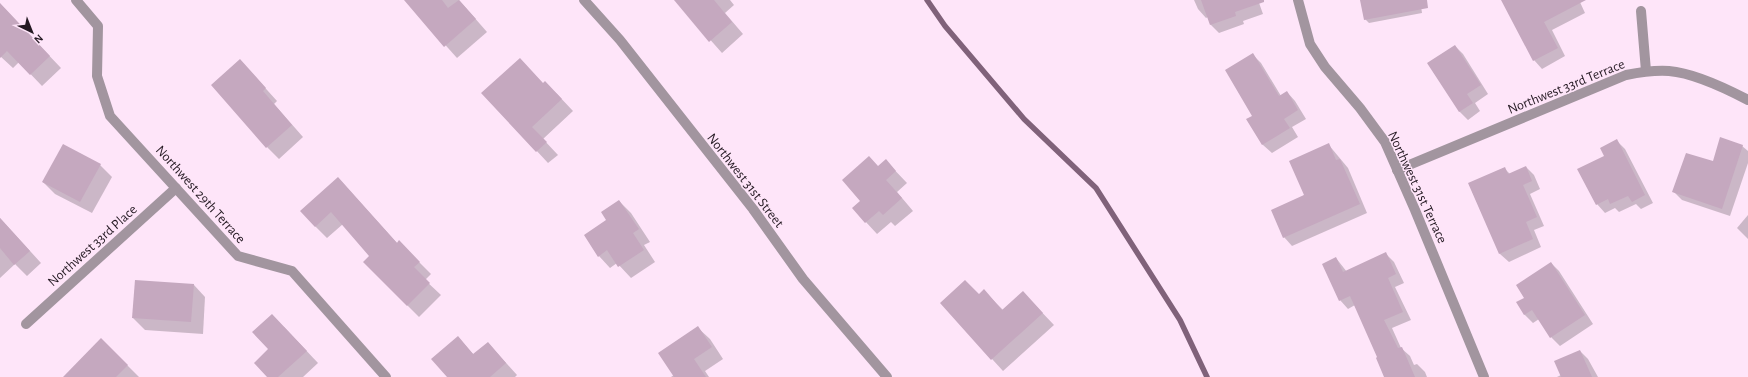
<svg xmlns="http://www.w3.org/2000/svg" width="1748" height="377" font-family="'Alegreya Sans',sans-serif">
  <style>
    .shadow { fill: #0003 }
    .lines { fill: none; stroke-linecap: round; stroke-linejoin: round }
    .stream { stroke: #80627a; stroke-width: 5.5 }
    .building { fill: #c5a8bf }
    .minor { stroke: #a2959f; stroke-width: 10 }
    .labels { text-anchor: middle; stroke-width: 3; stroke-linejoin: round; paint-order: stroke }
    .street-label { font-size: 14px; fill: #241922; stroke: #fee5f9 }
  </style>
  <rect width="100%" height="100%" fill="#fee5f9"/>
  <g class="shadow">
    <polygon points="405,0 459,0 487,32 457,58"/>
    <polygon points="675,0 730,0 734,5 725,13 743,34 722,53"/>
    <polygon points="1194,0 1258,0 1263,14 1243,21 1244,24 1219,33 1211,25 1208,17 1206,18 1198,9"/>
    <polygon points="1361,0 1420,0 1422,13 1369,23 1365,19"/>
    <polygon points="1502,0 1579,0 1585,13 1552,30 1565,56 1542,69 1534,60"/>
    <polygon points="0,4 61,68 42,86 19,62 13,68 0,56"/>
    <polygon points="1455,46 1463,54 1488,94 1475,103 1480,111 1468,120 1459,111"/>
    <polygon points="1253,55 1261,63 1281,96 1287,92 1295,101 1306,119 1292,127 1298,137 1272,153 1263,145 1248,120 1254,116"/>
    <polygon points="240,60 277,101 274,104 303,137 279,159 267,147"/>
    <polygon points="543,84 557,94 573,111 543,139 558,155 548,163 483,93"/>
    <polygon points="1616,140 1625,149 1653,203 1641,209 1636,204 1619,212 1615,208 1605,213 1597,204 1605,156"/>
    <polygon points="1328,144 1348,168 1367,213 1292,246 1284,237"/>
    <polygon points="1742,146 1748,151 1748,163 1730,216 1682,200 1674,192 1713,163"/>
    <polygon points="886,161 907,183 897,192 913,211 895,226 891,222 877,234 853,208 861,201 879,167"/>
    <polygon points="100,165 112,177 92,213 55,194 43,182"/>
    <polygon points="1526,167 1534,175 1540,189 1530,194 1544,226 1534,230 1541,247 1509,262 1500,254 1469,184 1504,168 1510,174"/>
    <polygon points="338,178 397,243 399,242 431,274 425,280 441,295 419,317 364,262 371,256 343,224 327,238 315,226"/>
    <polygon points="619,201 631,213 650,242 644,245 655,262 631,278 617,263 610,268 599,256 608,221"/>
    <polygon points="1748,215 1748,239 1737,228"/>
    <polygon points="0,218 41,263 27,276 15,264 0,278"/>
    <polygon points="1386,254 1394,262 1404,283 1395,287 1411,320 1392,328 1401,348 1410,356 1414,365 1417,364 1425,372 1427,377 1385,377 1379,358 1355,305 1348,309 1340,300 1336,258 1347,272"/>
    <polygon points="1551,263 1559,271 1593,324 1560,346 1551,337 1539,319 1533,323 1524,314 1525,298"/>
    <polygon points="194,285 205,297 203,334 145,330 133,318"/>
    <polygon points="984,291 1003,310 1034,304 1054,325 1003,371 941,303 979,295"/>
    <polygon points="284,327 318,363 303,377 268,377 270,349"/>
    <polygon points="698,328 710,339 723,359 705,371 709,377 671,377 674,375"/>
    <polygon points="458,337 474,355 488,343 517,375 515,377 449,377"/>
    <polygon points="101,339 139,377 64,377"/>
    <polygon points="1580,351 1588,359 1598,377 1557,377 1561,375"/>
  </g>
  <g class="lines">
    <polyline class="stream" points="927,0 945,26 1024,119 1096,188 1180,320 1207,377"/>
  </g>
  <g class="building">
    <polygon points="404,0 442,0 448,8 459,0 476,19 444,47"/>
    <polygon points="674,0 714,0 732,22 709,42"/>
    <polygon points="1201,0 1264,0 1264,2 1235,12 1236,16 1210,25"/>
    <polygon points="1360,0 1427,0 1428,8 1364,20"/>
    <polygon points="1501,0 1586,0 1544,22 1558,48 1533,61"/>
    <polygon points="0,3 50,56 30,75 7,51 0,58"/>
    <polygon points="1455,45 1481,85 1467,94 1473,103 1459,112 1427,63"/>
    <polygon points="1253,53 1279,96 1287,91 1298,110 1284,119 1290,128 1262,145 1246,119 1252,116 1225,70"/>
    <polygon points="520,58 543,83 545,81 562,99 532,127 547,142 536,152 481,93"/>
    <polygon points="240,59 266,88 263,91 292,125 266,148 211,85"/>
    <polygon points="1720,137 1743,145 1722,209 1672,192 1686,153 1713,161"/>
    <polygon points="1617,139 1645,195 1632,202 1628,196 1610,204 1608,199 1596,205 1577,169 1604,156 1600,148"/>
    <polygon points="1329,143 1336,160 1340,159 1360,204 1283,238 1271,210 1304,195 1289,161"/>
    <polygon points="63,144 101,164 80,202 42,182"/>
    <polygon points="869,156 878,166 886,159 896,171 886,180 902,198 883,215 879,211 865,223 852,208 860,201 842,180"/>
    <polygon points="1526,166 1532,181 1523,185 1537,217 1526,222 1533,239 1499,254 1468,183 1505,167 1508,174"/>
    <polygon points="338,177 397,243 399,240 420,262 414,267 430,283 407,306 363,262 369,256 331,212 315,227 300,211"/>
    <polygon points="619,200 639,229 633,233 644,250 618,267 607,250 598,257 584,235 606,220 601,212"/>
    <polygon points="0,218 30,251 14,265 0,248"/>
    <polygon points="1386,252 1396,274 1388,278 1403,312 1384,320 1398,348 1402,347 1415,377 1384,377 1376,358 1377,357 1350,296 1339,301 1322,264 1336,257 1343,272"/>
    <polygon points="1551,262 1585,315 1550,338 1532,310 1524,315 1516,302 1524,298 1516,285"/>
    <polygon points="135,280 194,284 191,322 132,318"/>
    <polygon points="965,280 979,294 984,289 1002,310 1023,291 1043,313 991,360 940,303"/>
    <polygon points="272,314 307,351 278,377 267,377 254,363 268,349 252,332"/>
    <polygon points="698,326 712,347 694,359 706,377 674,377 658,353"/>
    <polygon points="458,336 473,354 488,342 506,363 490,377 447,377 431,359"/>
    <polygon points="101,338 128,365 116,377 63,377"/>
    <polygon points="1580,350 1592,377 1561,377 1554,361"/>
  </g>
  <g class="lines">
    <g class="minor">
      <polyline points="76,0 98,26 97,76 110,116 238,256 292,271 386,377"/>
      <polyline points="584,0 620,40 753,209 803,279 887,377"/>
      <polyline points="1298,0 1310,44 1325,67 1360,108 1385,142 1415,210 1484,377"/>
      <polyline points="1641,11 1646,71"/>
      <path d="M1397,170L1626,75C1641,72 1655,70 1669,71C1693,73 1727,89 1748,100"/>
      <polyline points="26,324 176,188"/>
    </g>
  </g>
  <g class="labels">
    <g class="street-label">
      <text transform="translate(1566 86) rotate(-22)" y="5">Northwest 33rd Terrace</text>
      <text transform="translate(746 180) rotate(52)" y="5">Northwest 31st Street</text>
      <text transform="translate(1418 187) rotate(65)" y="5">Northwest 31st Terrace</text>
      <text transform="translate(201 194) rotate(48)" y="5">Northwest 29th Terrace</text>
      <text transform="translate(92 245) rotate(-42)" y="5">Northwest 33rd Place</text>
    </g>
  </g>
  <g transform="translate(32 32) rotate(137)" stroke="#fee5f9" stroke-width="3" paint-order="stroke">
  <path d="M0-3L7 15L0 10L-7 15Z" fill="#241922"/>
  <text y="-6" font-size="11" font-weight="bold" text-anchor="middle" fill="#241922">N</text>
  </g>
</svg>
